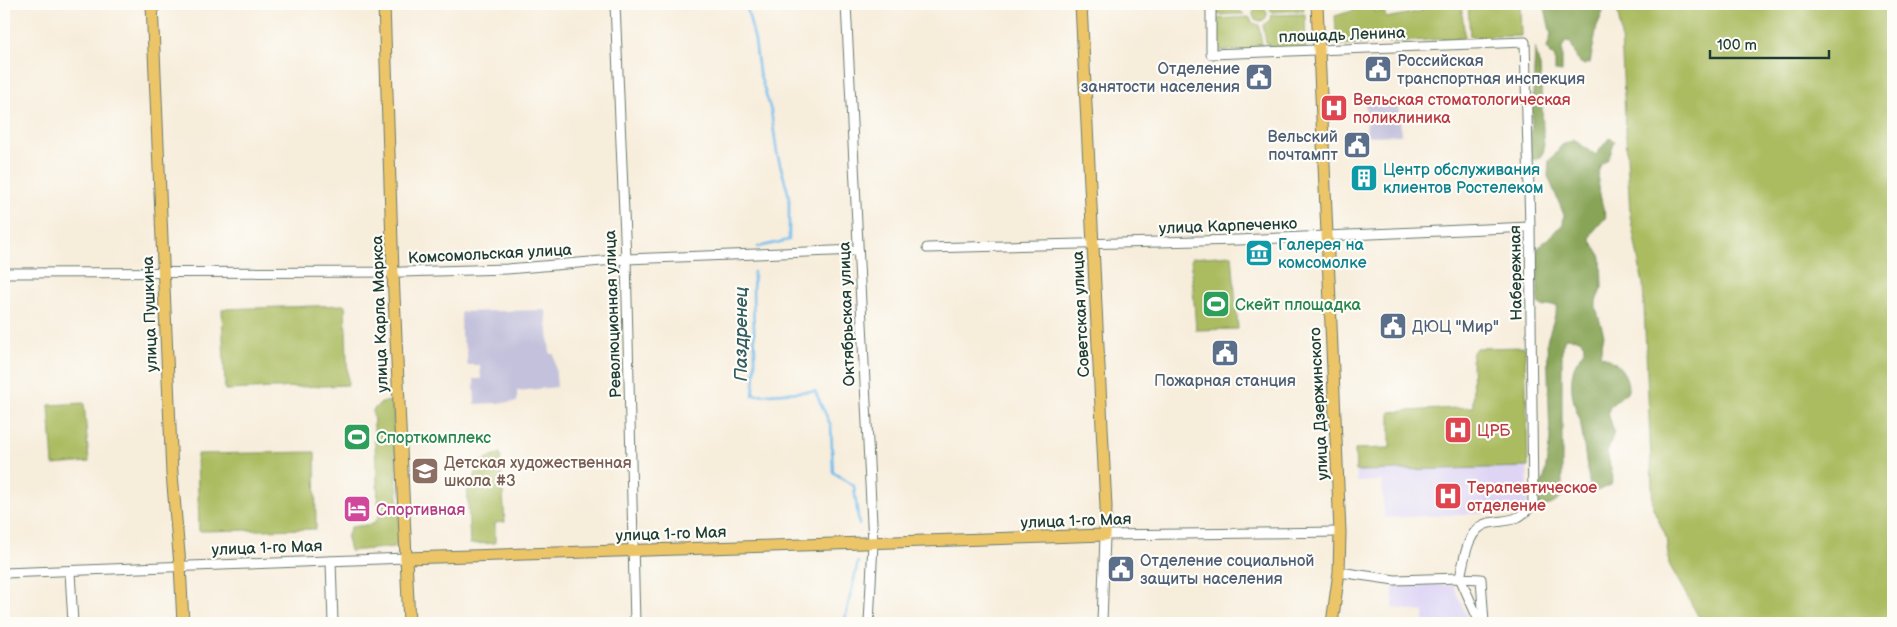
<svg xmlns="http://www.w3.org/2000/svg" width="1897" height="627" font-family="'Balsamiq Sans',sans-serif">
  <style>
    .built { fill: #ded5f5 }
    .industrial { fill: #c3c1db }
    .green { fill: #abbc60; stroke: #657c4a }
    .forest { fill: #88a456; stroke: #547045 }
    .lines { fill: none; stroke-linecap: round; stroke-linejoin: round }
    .stream { stroke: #75bded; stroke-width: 2.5 }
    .minor-casing { stroke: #6b7b6e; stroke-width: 11 }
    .major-casing { stroke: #6b7b6e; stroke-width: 13 }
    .minor { stroke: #fff; stroke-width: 9 }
    .major { stroke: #edc569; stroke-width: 11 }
    .labels { text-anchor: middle; stroke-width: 4.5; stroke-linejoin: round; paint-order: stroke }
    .street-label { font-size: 16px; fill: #1f3d34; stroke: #fdfcf7 }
    .service-label { font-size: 16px; fill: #4e5e75; stroke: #fdfcf7; text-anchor: start }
    .health-label { font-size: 16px; fill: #be3a42; stroke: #fdfcf7; text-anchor: start }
    .culture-label { font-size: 16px; fill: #0d838f; stroke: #fdfcf7; text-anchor: start }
    .leisure-label { font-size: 16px; fill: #27864d; stroke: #fdfcf7; text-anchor: start }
    .education-label { font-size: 16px; fill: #785e54; stroke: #fdfcf7; text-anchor: start }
    .hotel-label { font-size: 16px; fill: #b23c85; stroke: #fdfcf7; text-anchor: start }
    .water-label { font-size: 18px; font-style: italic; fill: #345d62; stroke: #fdfcf7 }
  </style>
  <rect width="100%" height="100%" fill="#fdfcf7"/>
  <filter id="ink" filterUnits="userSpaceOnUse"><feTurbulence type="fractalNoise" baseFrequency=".02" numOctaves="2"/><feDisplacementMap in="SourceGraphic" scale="10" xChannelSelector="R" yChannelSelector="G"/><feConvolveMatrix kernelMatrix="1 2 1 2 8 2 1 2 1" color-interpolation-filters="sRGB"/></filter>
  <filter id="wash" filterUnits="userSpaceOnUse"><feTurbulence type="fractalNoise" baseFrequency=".0096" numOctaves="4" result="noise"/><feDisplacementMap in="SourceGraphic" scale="20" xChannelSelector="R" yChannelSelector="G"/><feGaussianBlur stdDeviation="1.12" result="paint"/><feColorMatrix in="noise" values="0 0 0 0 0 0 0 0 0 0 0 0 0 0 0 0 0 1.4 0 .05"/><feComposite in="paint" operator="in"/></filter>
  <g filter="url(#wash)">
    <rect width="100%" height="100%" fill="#f7eddb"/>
    <g class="built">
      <polygon points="1525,347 1528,503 1518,512 1384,518 1382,481 1357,482 1355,449 1390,448 1390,412 1473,407 1472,354 1476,348"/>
      <polygon points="1393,584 1453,585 1470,623 1424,623 1424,612 1393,608"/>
    </g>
    <g class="industrial">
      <polygon points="1399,101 1401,135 1367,136 1365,103"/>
      <polygon points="546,310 550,354 554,354 557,387 517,391 517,402 475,404 474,379 481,379 480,365 467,365 467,351 461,335 461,312"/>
    </g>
    <g class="green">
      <polygon points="1215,4 1232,4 1244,14 1216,15"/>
      <polygon points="1268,4 1303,4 1304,10 1272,12"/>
      <polygon points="1365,4 1373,4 1375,12 1384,10 1386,18 1422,11 1421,6 1461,4 1465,38 1337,45 1335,16 1365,7"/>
      <polygon points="1468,4 1520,4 1521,36 1470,37"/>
      <polygon points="1617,4 1893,4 1893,623 1714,623 1701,621 1669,564 1666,537 1653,508 1643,284 1630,216 1621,36"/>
      <circle cx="1260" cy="14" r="7"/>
      <polygon points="1305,14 1306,48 1276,49 1266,43 1263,25 1270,20 1271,15"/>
      <polygon points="1249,17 1253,23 1259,25 1262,45 1260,50 1219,51 1214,43 1214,19"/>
      <polygon points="1232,255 1238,329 1196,330 1191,258"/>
      <polygon points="345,305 348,385 225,390 222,309"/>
      <polygon points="1525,347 1528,467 1356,471 1355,449 1390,448 1390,412 1473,407 1472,354 1476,348"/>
      <polygon points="389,401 393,407 400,535 395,547 350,551 347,538 351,527 373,524 379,516 373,410 379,404"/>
      <polygon points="84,403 89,462 53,465 49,405"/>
      <polygon points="315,452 316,529 199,531 197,454"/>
      <polygon points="500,453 505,522 495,523 495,543 470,544 467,482 474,479 479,463"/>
    </g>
    <g class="forest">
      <polygon points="1544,4 1603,4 1603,12 1597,26 1590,63 1584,65 1578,61 1571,43 1565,42 1562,49 1562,72 1555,71 1555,58 1550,54 1547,48 1551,35"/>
      <polygon points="1535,48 1540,66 1544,149 1542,156 1536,160 1530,158"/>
      <path d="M1609,138L1615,141C1613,146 1611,154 1608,159C1606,162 1602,162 1600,167C1595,177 1602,206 1606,217L1592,233L1590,239L1601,257L1602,288L1596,301V308L1604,335L1600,355C1616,360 1629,373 1628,391L1610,406L1608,413L1614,432L1607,452L1613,478L1611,485L1597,491L1590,488L1580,419C1572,404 1568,378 1576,363C1580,356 1584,353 1585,345L1580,339L1565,338L1562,346V496C1556,504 1547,508 1537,505L1534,498L1536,490L1544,479L1550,440L1547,341L1558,306L1551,305L1544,307L1538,303L1537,249L1563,224L1564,215L1548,176L1549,161L1562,145L1574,140L1596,155Z"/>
    </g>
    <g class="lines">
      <g class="stream">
        <polyline points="746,4 755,41 759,72 771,111 777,153 789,196 789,240 758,247"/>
        <path d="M754,272C750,313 759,354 753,395L815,391L831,426L833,472L854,486L859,525"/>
        <polyline points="844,623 858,562"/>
      </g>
    </g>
  </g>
  <g filter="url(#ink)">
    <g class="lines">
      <g class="minor-casing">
        <g id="minor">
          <polyline points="615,4 626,259 635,623"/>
          <polyline points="846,4 873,543 869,623"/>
          <path d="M1211,4V54L1525,42L1530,227L1533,504C1516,523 1512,519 1489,523C1467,527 1464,561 1460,578L1481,579L1484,623"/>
          <polyline points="927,248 1238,240 1530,227"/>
          <polyline points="4,273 401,272 507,269 626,259 858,250"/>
          <polyline points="331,561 333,623"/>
          <polyline points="70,572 73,623"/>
          <polyline points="1339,572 1395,580 1460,578 1480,623"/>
          <polyline points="4,573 406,558"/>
          <polyline points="1102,623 1105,535 1340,532"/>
        </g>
      </g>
      <g class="major-casing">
        <g id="major">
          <polyline points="152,4 172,474 180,565 183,623"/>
          <polyline points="384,4 393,273 409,623"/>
          <polyline points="1317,4 1340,532 1339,572 1332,623"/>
          <polyline points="406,558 1105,535 1106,507 1081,4"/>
        </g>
      </g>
      <use href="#minor" class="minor"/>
      <use href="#major" class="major"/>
    </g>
  </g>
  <defs>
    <g id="civic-square" transform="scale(1.4375)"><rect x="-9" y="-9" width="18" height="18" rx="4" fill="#5c6f8a" stroke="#fdfcf7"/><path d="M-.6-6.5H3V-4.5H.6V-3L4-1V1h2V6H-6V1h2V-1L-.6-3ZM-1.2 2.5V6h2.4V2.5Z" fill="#fff"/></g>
    <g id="hospital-square" transform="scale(1.4375)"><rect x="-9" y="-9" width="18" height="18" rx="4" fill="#e0444e" stroke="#fdfcf7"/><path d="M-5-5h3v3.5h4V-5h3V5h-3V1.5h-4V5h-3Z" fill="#fff"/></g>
    <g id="building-square" transform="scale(1.4375)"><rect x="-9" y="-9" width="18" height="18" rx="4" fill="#0f9aa8" stroke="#fdfcf7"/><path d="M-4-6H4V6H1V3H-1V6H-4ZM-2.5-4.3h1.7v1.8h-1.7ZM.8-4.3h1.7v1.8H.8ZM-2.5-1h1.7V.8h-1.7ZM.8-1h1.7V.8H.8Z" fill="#fff"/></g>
    <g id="museum-square" transform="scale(1.4375)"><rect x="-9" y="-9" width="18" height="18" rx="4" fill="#0f9aa8" stroke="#fdfcf7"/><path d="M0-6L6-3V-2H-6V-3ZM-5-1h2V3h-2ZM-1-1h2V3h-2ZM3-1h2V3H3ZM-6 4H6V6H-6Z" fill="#fff"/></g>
    <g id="stadium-square" transform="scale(1.4375)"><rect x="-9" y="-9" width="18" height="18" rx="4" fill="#2e9e5b" stroke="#fdfcf7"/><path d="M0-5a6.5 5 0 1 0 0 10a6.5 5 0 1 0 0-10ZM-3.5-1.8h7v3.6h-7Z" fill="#fff"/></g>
    <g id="school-square" transform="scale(1.4375)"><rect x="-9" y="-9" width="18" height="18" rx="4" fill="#8d6e63" stroke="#fdfcf7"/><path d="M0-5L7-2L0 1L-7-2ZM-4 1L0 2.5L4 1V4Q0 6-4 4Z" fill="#fff"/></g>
    <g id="hotel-square" transform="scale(1.4375)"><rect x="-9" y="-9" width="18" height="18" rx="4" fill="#d1479c" stroke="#fdfcf7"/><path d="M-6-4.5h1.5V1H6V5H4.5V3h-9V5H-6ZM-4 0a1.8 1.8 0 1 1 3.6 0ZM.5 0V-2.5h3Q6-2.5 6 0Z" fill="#fff"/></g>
  </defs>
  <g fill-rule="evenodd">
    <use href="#civic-square" x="1378" y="69"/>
    <use href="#civic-square" x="1259" y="77"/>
    <use href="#hospital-square" x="1334" y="108"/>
    <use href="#civic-square" x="1357" y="145"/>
    <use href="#building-square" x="1364" y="178"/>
    <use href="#museum-square" x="1259" y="253"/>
    <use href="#stadium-square" x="1216" y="304"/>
    <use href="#civic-square" x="1393" y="326"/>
    <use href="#civic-square" x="1225" y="353"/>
    <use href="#hospital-square" x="1458" y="430"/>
    <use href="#stadium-square" x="357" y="437"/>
    <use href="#school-square" x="425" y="471"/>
    <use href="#hospital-square" x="1448" y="496"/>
    <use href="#hotel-square" x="357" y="509"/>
    <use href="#civic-square" x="1121" y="569"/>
  </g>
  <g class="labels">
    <g class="street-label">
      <text transform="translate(1342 34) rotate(-2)" y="6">площадь Ленина</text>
      <text transform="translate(1228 225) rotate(-2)" y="6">улица Карпеченко</text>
      <text transform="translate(490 253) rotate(-3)" y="6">Комсомольская улица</text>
      <text transform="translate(1515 273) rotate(-91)" y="6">Набережная</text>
      <text transform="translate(149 314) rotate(-92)" y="6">улица Пушкина</text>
      <text transform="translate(379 314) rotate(-92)" y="6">улица Карла Маркса</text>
      <text transform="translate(612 314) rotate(-92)" y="6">Революционная улица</text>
      <text transform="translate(846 314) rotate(-92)" y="6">Октябрьская улица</text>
      <text transform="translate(1080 314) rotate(-93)" y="6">Советская улица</text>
      <text transform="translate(1318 404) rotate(-93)" y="6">улица Дзержинского</text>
      <text transform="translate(1076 520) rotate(-2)" y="6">улица 1-го Мая</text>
      <text transform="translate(671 533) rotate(-2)" y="6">улица 1-го Мая</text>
      <text transform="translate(267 547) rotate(-2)" y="6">улица 1-го Мая</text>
    </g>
    <g class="service-label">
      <text x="1397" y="66">Российская<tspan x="1397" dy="18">транспортная инспекция</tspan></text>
      <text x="1240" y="74" text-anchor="end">Отделение<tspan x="1240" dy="18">занятости населения</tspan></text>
      <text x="1338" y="142" text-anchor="end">Вельский<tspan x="1338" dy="18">почтампт</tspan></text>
      <text x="1412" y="332">ДЮЦ "Мир"</text>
      <text x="1225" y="386" text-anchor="middle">Пожарная станция</text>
      <text x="1140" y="566">Отделение социальной<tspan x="1140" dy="18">защиты населения</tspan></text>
    </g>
    <g class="health-label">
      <text x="1353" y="105">Вельская стоматологическая<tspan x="1353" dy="18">поликлиника</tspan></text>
      <text x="1477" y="436">ЦРБ</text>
      <text x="1467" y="493">Терапевтическое<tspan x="1467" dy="18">отделение</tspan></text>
    </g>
    <g class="culture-label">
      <text x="1383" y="175">Центр обслуживания<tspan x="1383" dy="18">клиентов Ростелеком</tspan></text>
      <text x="1278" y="250">Галерея на<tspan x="1278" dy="18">комсомолке</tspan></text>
    </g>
    <g class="leisure-label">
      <text x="1235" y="310">Скейт площадка</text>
      <text x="376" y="443">Спорткомплекс</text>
    </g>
    <g class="education-label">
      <text x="444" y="468">Детская художественная<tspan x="444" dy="18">школа #3</tspan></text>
    </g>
    <g class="hotel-label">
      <text x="376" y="515">Спортивная</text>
    </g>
    <g class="water-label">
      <text transform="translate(741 334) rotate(-90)" y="6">Паздренец</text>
    </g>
  </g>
  <rect width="1897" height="627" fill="none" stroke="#fdfcf7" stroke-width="20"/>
  <path d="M1710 50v8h119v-8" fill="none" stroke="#1f3d34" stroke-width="2.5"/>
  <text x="1717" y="50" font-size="15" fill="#1f3d34" stroke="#fdfcf7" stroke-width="4" paint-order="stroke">100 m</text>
</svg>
